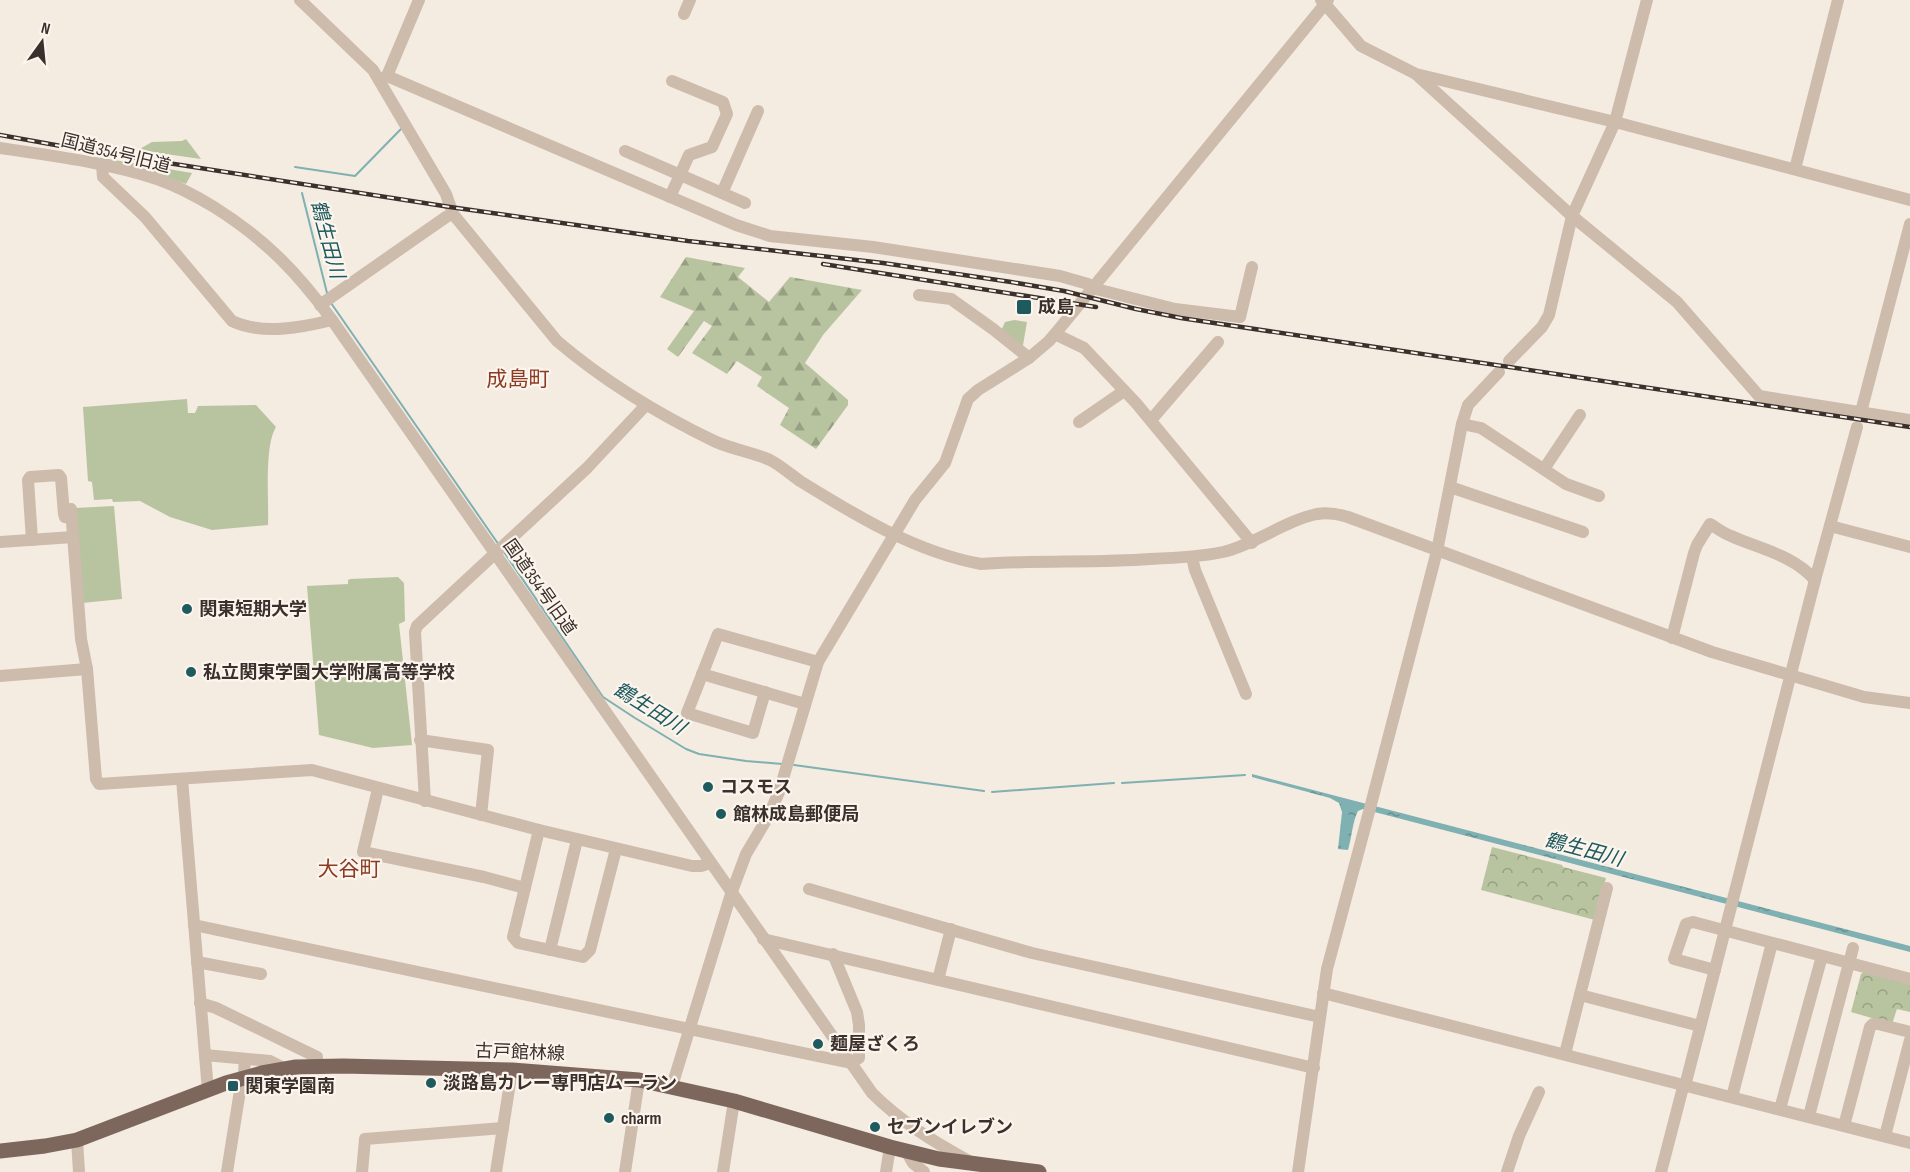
<svg xmlns="http://www.w3.org/2000/svg" width="1910" height="1172" font-family="'Sofia Sans Condensed','Noto Sans JP',sans-serif">
  <style>
    .green { fill: #b8c4a0 }
    .forest { fill: url(#forest-firs) }
    .park { fill: url(#park-crowns) }
    .water { fill: url(#water-ripples) }
    .lines { fill: none; stroke-linecap: round; stroke-linejoin: round }
    .stream { stroke: #7fb0b2; stroke-width: 2 }
    .minor { stroke: #cdbbac; stroke-width: 12 }
    .major { stroke: #7d675c; stroke-width: 15 }
    .rail-casing { stroke: #3b302b; stroke-width: 4.5 }
    .rail { stroke: #fbf5ee; stroke-width: 2; stroke-dasharray: 7; stroke-linecap: butt }
    .poi-dot { fill: #1f5a5e; stroke: #fbf5ee; stroke-width: 2 }
    .labels { text-anchor: middle; stroke-width: 4.5; stroke-linejoin: round; paint-order: stroke }
    .street-label { font-size: 18px; fill: #3b302b; stroke: #fbf5ee }
    .poi-label { font-size: 18px; font-weight: bold; fill: #3b302b; stroke: #fbf5ee; text-anchor: start }
    .water-label { font-size: 20px; font-style: italic; fill: #1f5a5e; stroke: #fbf5ee }
    .quarter-label { font-size: 21px; fill: #8c3b22; stroke: #fbf5ee }
  </style>
  <defs>
    <pattern id="forest-firs" width="22" height="20" patternUnits="userSpaceOnUse" patternTransform="scale(1.5)"><rect width="22" height="20" fill="#b8c4a0"/><path d="M5 1l3.5 6h-7zM16 11l3.5 6h-7z" fill="#97a083"/></pattern>
    <pattern id="park-crowns" width="20" height="18" patternUnits="userSpaceOnUse" patternTransform="scale(1.5)"><rect width="20" height="18" fill="#b8c4a0"/><path d="M2 6a3 3 0 1 1 6 0M12 15a3 3 0 1 1 6 0" fill="none" stroke="#97a083"/></pattern>
    <pattern id="water-ripples" width="26" height="14" patternUnits="userSpaceOnUse" patternTransform="scale(1.5)"><rect width="26" height="14" fill="#7fb0b2"/><path d="M2 4q2-2 4 0t4 0M15 11q2-2 4 0t4 0" fill="none" stroke="#699091"/></pattern>
  </defs>
  <rect width="100%" height="100%" fill="#f4ebe1"/>
  <g class="green">
    <polygon points="186,139 201,159 138,150 152,142 182,141"/>
    <polygon points="90,156 192,173 186,184 159,175"/>
    <polygon points="1014,320 1027,322 1023,345 1021,346 1001,331 1005,322"/>
    <path d="M187,399L188,413H195L198,406L256,405L276,427C264,446 269,501 268,525L212,530L170,517L140,501L113,502L112,499L94,500L92,482L88,481L83,407Z"/>
    <polygon points="114,506 122,599 82,603 75,508"/>
    <polygon points="398,577 404,583 405,621 399,624 412,745 373,748 319,735 307,586 348,584 348,580 350,579"/>
  </g>
  <polygon class="forest" points="686,257 745,268 738,277 769,302 790,277 862,290 823,335 805,363 848,400 848,405 816,449 780,425 789,408 757,386 762,377 737,361 727,374 692,353 712,326 704,321 678,357 667,349 694,311 660,297"/>
  <g class="park">
    <polygon points="1492,847 1562,865 1563,867 1606,878 1595,920 1481,890"/>
    <polygon points="1866,971 1910,982 1910,1012 1897,1009 1892,1024 1851,1012 1861,974"/>
  </g>
  <path class="water" d="M1252,774L1910,946V952L1363,809L1358,811C1352,823 1352,837 1348,850L1338,849L1342,812L1339,803L1330,798L1252,777Z"/>
  <g class="lines">
    <g class="stream">
      <polyline points="295,167 355,176 401,129"/>
      <polyline points="302,193 327,293"/>
      <polyline points="331,303 499,545"/>
      <polyline points="504,552 603,697 635,718 686,749 699,754 746,761 782,764"/>
      <polyline points="794,765 984,791"/>
      <polyline points="1122,783 1245,775"/>
      <polyline points="992,792 1114,783"/>
    </g>
    <g class="minor">
      <path d="M300,0L373,70L446,194L453,214L557,341C604,381 658,414 714,441C731,449 752,452 770,460C780,465 790,474 800,481C855,515 915,552 981,564C1037,560 1094,563 1150,559C1175,558 1199,557 1223,552C1256,544 1284,521 1317,514C1328,512 1338,514 1348,517L1712,652L1864,697L1910,703"/>
      <polyline points="1328,0 1325,4 1361,46 1416,74 1615,122 1910,200"/>
      <polyline points="684,14 690,0"/>
      <polyline points="1417,75 1572,216 1677,302 1759,396 1910,420"/>
      <polyline points="387,76 419,0"/>
      <polyline points="379,80 387,76 736,225 770,236 873,247 1060,276 1088,284 1096,289 1175,309 1240,317 1252,267"/>
      <path d="M0,148C52,156 106,162 157,179C177,186 196,196 214,207C265,239 297,272 332,320L872,1093C901,1122 934,1142 969,1161"/>
      <polyline points="625,151 745,203"/>
      <path d="M102,165L103,177L145,217L232,321C262,335 300,328 332,320"/>
      <polyline points="1795,169 1838,0"/>
      <polyline points="722,193 758,111"/>
      <polyline points="670,197 689,155 712,147 727,114 723,102 672,81"/>
      <polyline points="919,295 951,299 993,329 1029,358"/>
      <polyline points="320,305 446,217 453,214"/>
      <polyline points="1055,334 1325,4 1321,0"/>
      <polyline points="1509,361 1542,327 1549,315 1572,216 1615,122 1647,0"/>
      <polyline points="1861,412 1910,224"/>
      <polyline points="1151,420 1218,342"/>
      <polyline points="1079,422 1124,391"/>
      <polyline points="1462,424 1481,428 1566,484 1599,496"/>
      <polyline points="1544,469 1580,415"/>
      <polyline points="1450,487 1583,532"/>
      <polyline points="71,509 81,639 87,669 96,779 99,784 312,770 539,830 692,866 701,866 710,863"/>
      <polyline points="1830,526 1910,547"/>
      <polyline points="32,540 28,480 30,477 59,475 61,478 64,514 65,517 71,518"/>
      <polyline points="0,542 73,537"/>
      <polyline points="1192,557 1195,570 1246,694"/>
      <path d="M1672,638L1694,553L1697,545L1710,524C1717,528 1723,533 1731,536C1760,549 1793,555 1815,580"/>
      <polyline points="702,674 805,704"/>
      <polyline points="0,676 87,669"/>
      <polyline points="765,692 753,733 687,713 718,634 818,662"/>
      <polyline points="420,740 488,750 481,815"/>
      <polyline points="182,779 208,1091"/>
      <polyline points="378,789 363,852 484,877 525,888"/>
      <polyline points="425,801 415,632 417,626 587,468 646,405"/>
      <polyline points="539,830 513,937 518,943 583,957 590,950 616,849"/>
      <polyline points="809,889 1032,953 1320,1017"/>
      <polyline points="194,925 851,1063 859,1058 859,1025 857,1012 833,954"/>
      <polyline points="763,939 1314,1068"/>
      <polyline points="550,950 577,840"/>
      <polyline points="197,962 261,974"/>
      <polyline points="1715,970 1674,959 1686,924 1693,922 1910,979"/>
      <polyline points="938,980 951,929"/>
      <polyline points="1323,993 1910,1143"/>
      <polyline points="1580,995 1700,1026"/>
      <polyline points="200,1003 216,1008 317,1057 317,1066"/>
      <polyline points="1565,1054 1607,888"/>
      <polyline points="205,1055 270,1061 286,1069"/>
      <polyline points="672,1086 731,894 746,854 768,817 779,792 818,662 915,500 945,463 968,399 978,390 1029,358 1049,341 1055,334 1084,348 1136,403 1252,543"/>
      <polyline points="1732,1097 1772,943"/>
      <polyline points="1780,1109 1822,956"/>
      <polyline points="1809,1116 1853,948"/>
      <polyline points="1844,1126 1870,1027 1873,1024 1878,1024 1910,1032"/>
      <polyline points="1885,1136 1910,1040"/>
      <polyline points="77,1140 79,1172"/>
      <polyline points="906,1151 913,1163 924,1172"/>
      <polyline points="227,1172 242,1078 244,1074 245,1059"/>
      <polyline points="362,1172 365,1139 503,1128"/>
      <polyline points="496,1172 512,1070"/>
      <polyline points="625,1172 639,1080"/>
      <polyline points="723,1172 734,1101"/>
      <polyline points="886,1172 890,1147"/>
      <polyline points="1298,1172 1327,969 1369,812 1437,551 1462,424 1468,405 1499,372"/>
      <polyline points="1507,1172 1519,1136 1539,1092"/>
      <polyline points="1661,1172 1682,1091 1685,1086 1815,580 1857,427"/>
    </g>
    <polyline class="major" points="0,1151 45,1146 77,1140 226,1083 262,1073 296,1067 343,1066 512,1070 639,1080 734,1101 890,1147 939,1159 1039,1172"/>
    <g class="rail-casing">
      <g id="rail">
        <polyline points="0,135 72,148 450,207 688,241 883,263 1011,282 1064,291 1136,309 1181,318 1910,427"/>
        <polyline points="823,264 1096,307"/>
      </g>
    </g>
    <use href="#rail" class="rail"/>
  </g>
  <g class="poi-dot">
    <rect x="1016" y="299" width="16" height="16" rx="3"/>
    <circle cx="187" cy="609" r="6"/>
    <circle cx="191" cy="672" r="6"/>
    <circle cx="708" cy="787" r="6"/>
    <circle cx="721" cy="814" r="6"/>
    <circle cx="818" cy="1044" r="6"/>
    <circle cx="431" cy="1083" r="6"/>
    <rect x="227" y="1080" width="12" height="12" rx="3"/>
    <circle cx="609" cy="1118" r="6"/>
    <circle cx="875" cy="1127" r="6"/>
  </g>
  <g class="labels">
    <g class="street-label">
      <text transform="translate(116 153) rotate(14)" y="6">国道354号旧道</text>
      <text transform="translate(540 587) rotate(55)" y="6">国道354号旧道</text>
      <text transform="translate(520 1052) rotate(2)" y="6">古戸館林線</text>
    </g>
    <g class="poi-label">
      <text x="1038" y="313">成島</text>
      <text x="199" y="615">関東短期大学</text>
      <text x="203" y="678">私立関東学園大学附属高等学校</text>
      <text x="720" y="793">コスモス</text>
      <text x="733" y="820">館林成島郵便局</text>
      <text x="830" y="1050">麺屋ざくろ</text>
      <text x="443" y="1089">淡路島カレー専門店ムーラン</text>
      <text x="245" y="1092">関東学園南</text>
      <text x="621" y="1124">charm</text>
      <text x="887" y="1133">セブンイレブン</text>
    </g>
    <g class="water-label">
      <text transform="translate(328 239) rotate(75)" y="7">鶴生田川</text>
      <text transform="translate(650 708) rotate(32)" y="7">鶴生田川</text>
      <text transform="translate(1584 849) rotate(15)" y="7">鶴生田川</text>
    </g>
    <g class="quarter-label">
      <text x="518" y="386">成島町</text>
      <text x="349" y="876">大谷町</text>
    </g>
  </g>
  <g transform="translate(42 42) rotate(15)" stroke="#fbf5ee" stroke-width="4.5" paint-order="stroke">
  <path d="M0-4.5L10 22L0 15L-10 22Z" fill="#3b302b"/>
  <text y="-9" font-size="16" font-weight="bold" text-anchor="middle" fill="#3b302b">N</text>
  </g>
</svg>
